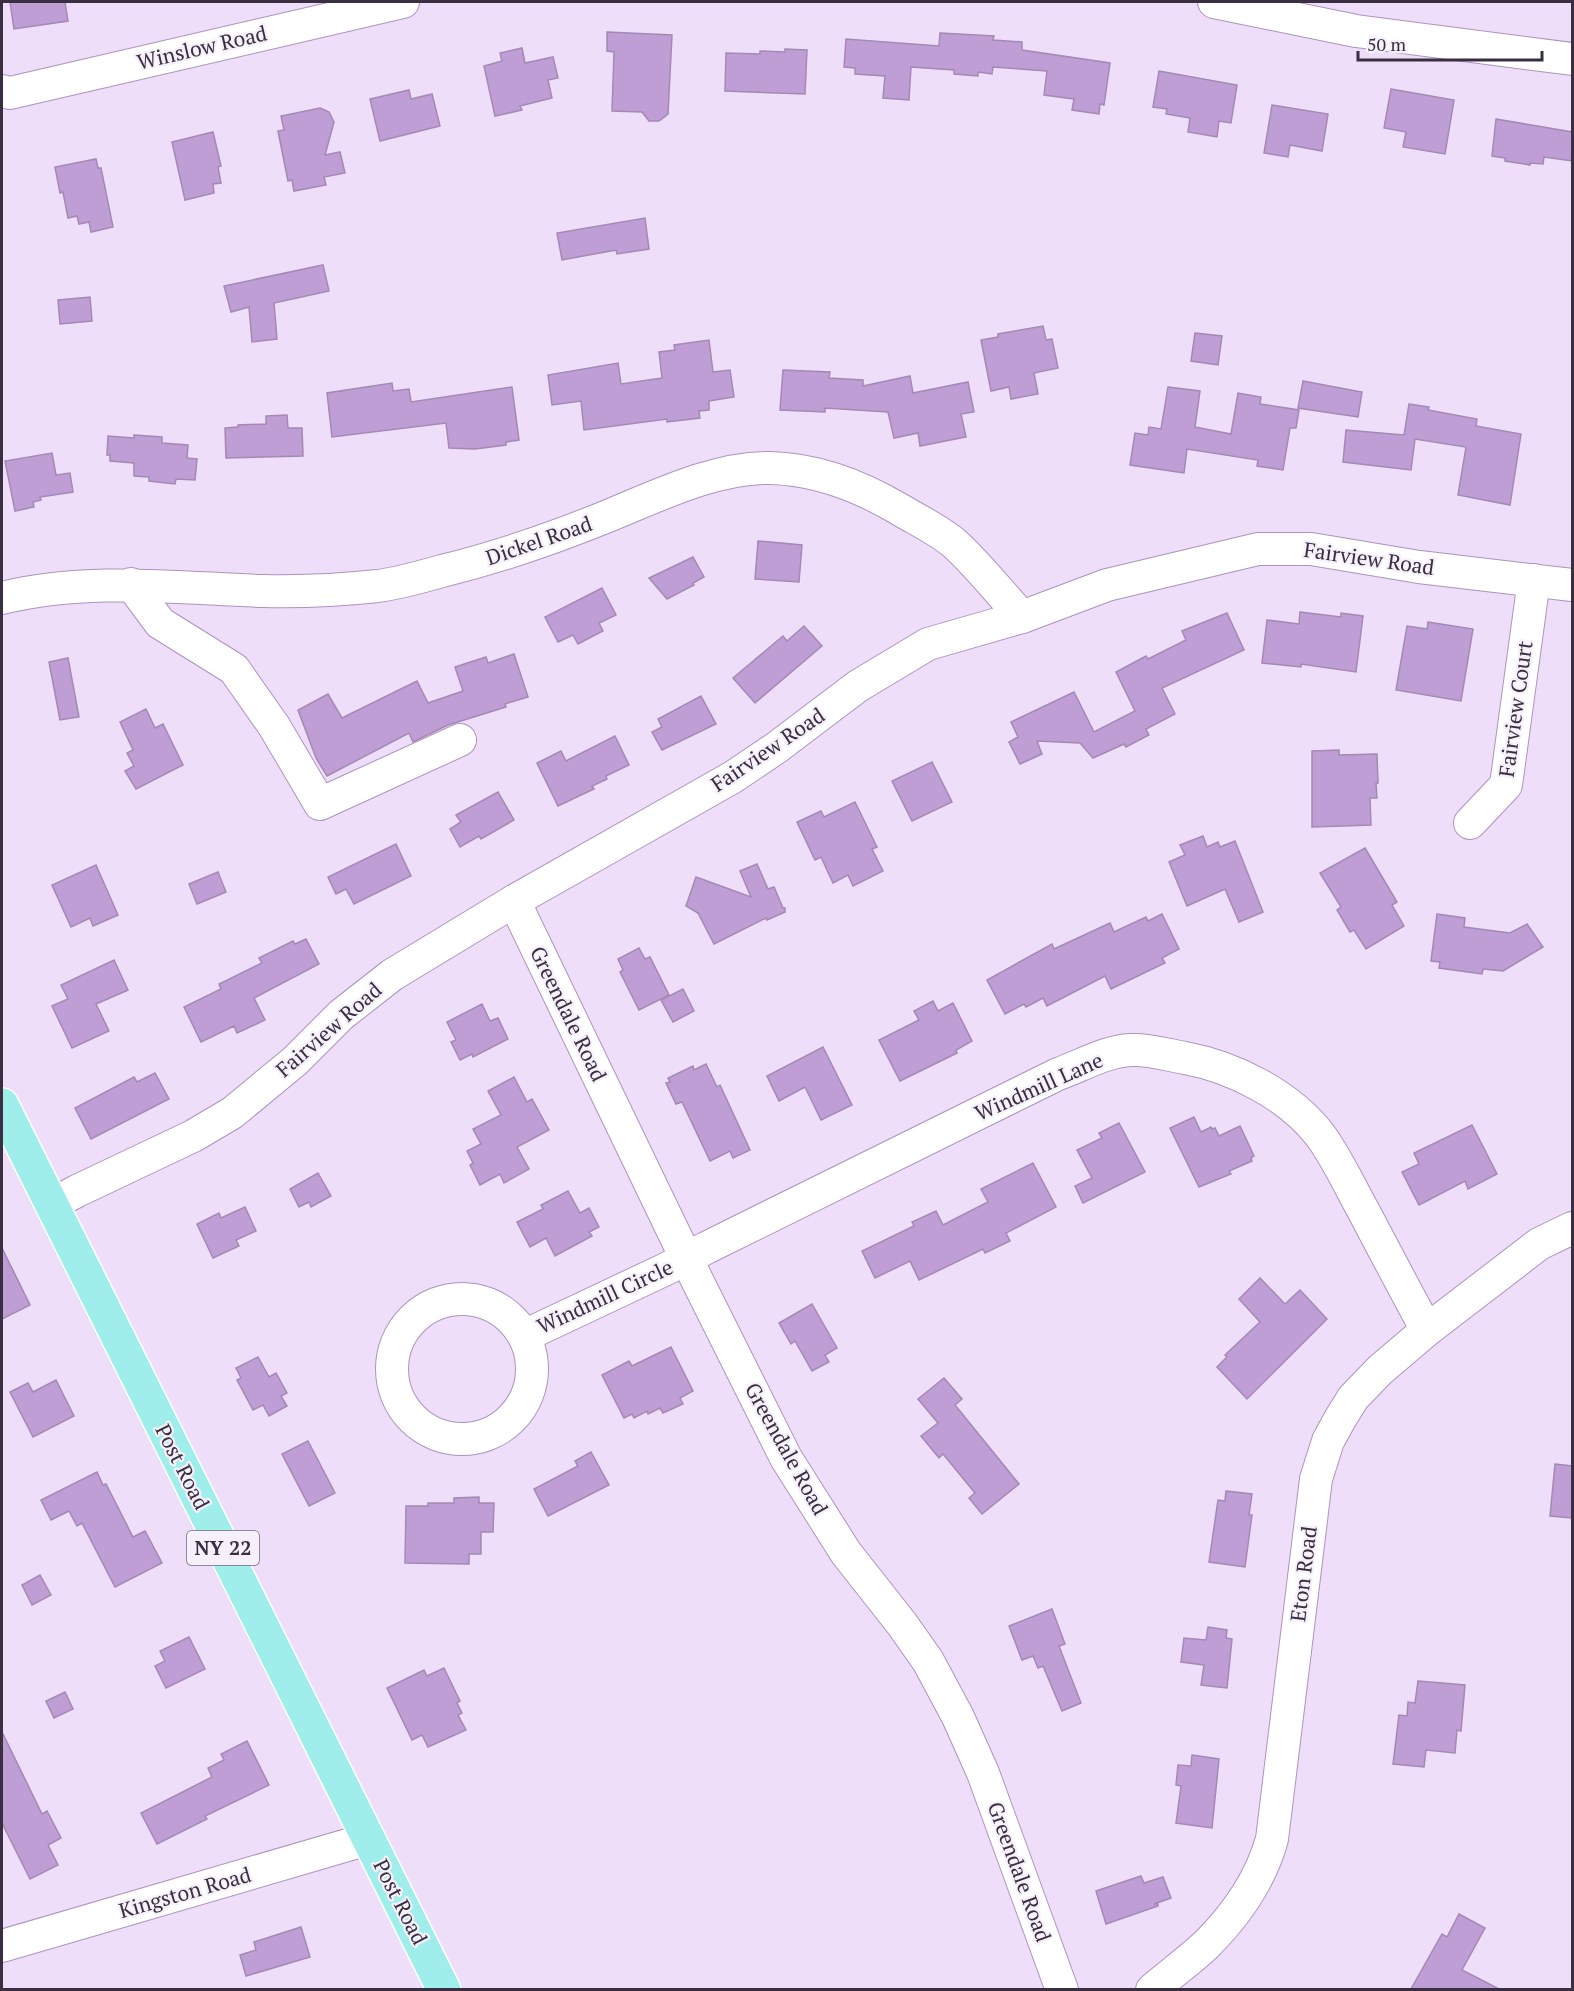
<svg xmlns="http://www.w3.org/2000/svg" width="1574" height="1991" font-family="'PT Serif',serif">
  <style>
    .building { fill: #bf9ed5; stroke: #a389b4; stroke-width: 1.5 }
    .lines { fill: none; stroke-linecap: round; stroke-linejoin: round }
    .minor-casing { stroke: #ad93be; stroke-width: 34 }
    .major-casing { stroke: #fff; stroke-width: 36 }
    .minor { stroke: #fff; stroke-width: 32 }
    .major { stroke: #a0eeeb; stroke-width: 33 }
    .labels { text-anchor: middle; stroke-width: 4.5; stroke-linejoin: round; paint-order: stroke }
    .shield { fill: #f5f0f9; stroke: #716978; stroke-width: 1.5 }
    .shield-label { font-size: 20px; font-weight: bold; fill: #392f40 }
    .street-label { font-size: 21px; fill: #392f40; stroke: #f5f0f9 }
  </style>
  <rect width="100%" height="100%" fill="#eedef9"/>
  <g class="building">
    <polygon points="10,2 65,2 68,21 14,29"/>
    <polygon points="607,32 672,35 668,114 659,121 649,121 642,112 612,111 614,52 607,51"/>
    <polygon points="940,33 994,36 993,40 1022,42 1022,50 1110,63 1104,105 1100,104 1099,114 1072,110 1074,99 1044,95 1047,71 993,67 992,74 978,72 978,76 954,74 954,70 911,67 909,100 883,98 885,76 855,74 855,68 844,67 846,39 939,46"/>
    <polygon points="522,48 525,63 553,57 558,78 548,80 552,98 520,106 522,110 495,116 484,66 502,61 500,53"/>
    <polygon points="785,49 807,50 805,94 725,91 726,53 760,54 760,51 785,52"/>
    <polygon points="1159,71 1237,85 1231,123 1219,121 1217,137 1188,132 1190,118 1166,114 1167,109 1153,107"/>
    <polygon points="1391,89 1454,100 1445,154 1403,147 1406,132 1384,128"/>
    <polygon points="409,90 411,99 432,94 440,126 380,141 370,99"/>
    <polygon points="1272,105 1328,114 1322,151 1290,145 1288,157 1264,153"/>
    <polygon points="320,108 329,112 334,122 325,155 340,152 345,173 324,177 326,185 294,191 292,180 288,181 278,131 284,130 281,116"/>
    <polygon points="1496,119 1572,132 1572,161 1544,157 1543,164 1530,163 1530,165 1505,161 1505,158 1492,156"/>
    <polygon points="213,132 221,166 218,167 221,183 213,184 214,193 185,200 172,142"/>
    <polygon points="96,159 98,168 101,168 113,227 91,232 89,222 79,224 77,216 68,218 63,192 60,193 55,167"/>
    <polygon points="645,218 649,249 617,254 616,250 562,260 557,233"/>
    <polygon points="323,265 329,291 274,303 277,339 252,342 249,307 231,312 224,286"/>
    <polygon points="90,297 92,321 60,324 58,300"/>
    <polygon points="1043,326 1046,340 1052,339 1058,368 1034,373 1038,394 1011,399 1009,387 991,391 981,340 998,337 998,334"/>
    <polygon points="1195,333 1222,336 1218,365 1191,361"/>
    <polygon points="709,340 713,372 730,370 734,397 709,401 709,410 699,411 700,418 667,422 667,419 584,430 581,401 552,405 548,375 618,363 621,384 662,378 659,352 675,350 674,345"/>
    <polygon points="783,370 830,372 829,378 863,380 863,386 910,376 913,393 968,382 974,412 961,414 966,437 920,446 918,433 894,438 888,412 825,408 825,412 780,410"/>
    <polygon points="1303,381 1362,392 1358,417 1298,408"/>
    <polygon points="392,383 393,391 409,389 411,402 512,387 519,440 506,442 506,445 475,449 449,448 446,423 332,437 327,393"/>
    <polygon points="1168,387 1200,391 1195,427 1231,434 1238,393 1261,397 1260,404 1299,410 1296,428 1290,428 1283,470 1257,466 1258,460 1187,449 1184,473 1130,465 1135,433 1148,435 1149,427 1161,429"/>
    <polygon points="1409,404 1429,407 1428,410 1477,419 1476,426 1521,434 1510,505 1458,495 1466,447 1415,439 1411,470 1343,462 1346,430 1404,435"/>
    <polygon points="287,415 288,428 302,428 303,456 226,458 225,428 238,427 238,425 266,424 266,416"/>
    <polygon points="134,435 162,437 162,443 188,445 187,458 197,459 195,480 176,479 175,484 149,481 149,477 134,476 134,463 110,461 110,455 107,455 108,436 134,438"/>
    <polygon points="52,453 56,475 70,473 73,492 40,497 41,500 33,502 34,507 15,511 5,461"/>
    <polygon points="758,541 802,545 799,582 755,579"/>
    <polygon points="693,557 704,577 693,583 694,585 667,599 649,578"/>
    <polygon points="602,588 616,615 599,623 603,631 578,644 573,635 558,642 545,617"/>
    <polygon points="1300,612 1341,617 1341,613 1363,616 1356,672 1301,664 1301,667 1262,663 1267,620 1299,624"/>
    <polygon points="1227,613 1244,650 1162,688 1175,714 1146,729 1149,735 1126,747 1124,744 1093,758 1080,743 1037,741 1042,754 1020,764 1009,742 1018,737 1011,722 1074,692 1094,732 1135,711 1116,672 1146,656 1148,659 1186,640 1182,631"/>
    <polygon points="1428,622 1473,629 1461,701 1396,690 1407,626 1427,629"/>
    <polygon points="804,626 822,646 755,703 733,678 783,636 787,641"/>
    <polygon points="514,654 528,697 505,704 506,707 448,725 413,742 409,733 327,776 316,758 298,710 328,694 342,718 417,681 428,703 463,691 455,667 486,657 488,663"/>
    <polygon points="68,658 79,717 60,720 49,662"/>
    <polygon points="701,696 716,724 662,750 652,732 662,727 658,719"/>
    <polygon points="146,709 155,728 163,724 183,765 136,789 125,771 134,766 127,753 133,750 120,722"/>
    <polygon points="615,736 629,765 606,776 607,779 592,786 594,789 558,806 537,763 561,751 566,761"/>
    <polygon points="1339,750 1339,755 1377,754 1378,783 1376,783 1377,798 1370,798 1371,825 1312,827 1312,751"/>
    <polygon points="932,762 952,802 912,821 892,781"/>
    <polygon points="498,792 514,820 481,839 479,836 460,847 450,829 461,822 456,815"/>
    <polygon points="855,802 877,847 872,849 883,871 853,886 848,875 833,883 821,857 815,860 797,822 821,811 824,817"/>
    <polygon points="1203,836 1207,847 1218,842 1220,847 1235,841 1263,912 1239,922 1225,889 1187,906 1169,862 1185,855 1180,845"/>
    <polygon points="396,844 411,876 354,904 346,889 336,894 328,877"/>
    <polygon points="1365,848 1397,902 1392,905 1404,926 1366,949 1354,930 1350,932 1337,910 1341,907 1320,873"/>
    <polygon points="757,864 768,889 774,887 783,908 785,908 785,912 767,920 766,918 714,944 698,913 686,906 696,877 751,897 740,871"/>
    <polygon points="96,865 118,915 93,926 90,918 71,927 52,885"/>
    <polygon points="218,872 226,892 197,904 189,884"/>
    <polygon points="1162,914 1179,949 1162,958 1165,963 1111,989 1105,976 1047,1006 1043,998 1026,1007 1024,1004 1005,1014 987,980 1052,944 1054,949 1110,923 1114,932 1146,917 1148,921"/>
    <polygon points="1437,914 1465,918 1464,927 1510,933 1527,924 1543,947 1503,971 1483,969 1482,974 1439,968 1440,962 1431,961"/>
    <polygon points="306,939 319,964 254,998 265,1020 237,1033 234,1026 201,1042 184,1007 221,989 219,984 262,963 259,958 293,941 295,944"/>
    <polygon points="639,948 645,959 650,957 669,995 639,1010 620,972 623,970 618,959"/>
    <polygon points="114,960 128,990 96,1004 109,1031 72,1048 52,1006 68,999 61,985"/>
    <polygon points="683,989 694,1011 673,1022 661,1000"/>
    <polygon points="933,1001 938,1011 953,1003 972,1041 956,1050 957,1053 900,1081 879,1040 919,1020 914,1011"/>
    <polygon points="482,1004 490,1021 498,1018 508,1039 473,1057 472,1054 460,1060 451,1042 456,1040 447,1022"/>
    <polygon points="823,1047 852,1105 821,1120 805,1087 779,1101 767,1076"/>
    <polygon points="706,1064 717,1087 720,1085 750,1150 733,1158 730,1151 710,1161 682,1102 676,1104 666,1083 670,1082 668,1078 693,1066 694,1070"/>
    <polygon points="155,1073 169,1099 91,1139 75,1108 134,1077 137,1082"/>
    <polygon points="514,1077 527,1102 532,1099 549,1130 517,1147 529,1169 504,1183 500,1174 480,1185 470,1165 473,1163 467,1151 481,1144 473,1129 501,1115 488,1091"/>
    <polygon points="1194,1117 1201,1132 1211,1127 1212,1129 1215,1128 1219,1136 1240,1126 1254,1156 1251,1158 1252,1161 1229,1171 1231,1174 1199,1187 1170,1128"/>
    <polygon points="1119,1123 1145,1172 1083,1203 1075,1186 1092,1178 1077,1150 1102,1138 1099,1133"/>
    <polygon points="1472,1125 1497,1174 1468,1189 1465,1181 1419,1205 1402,1172 1419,1164 1414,1153"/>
    <polygon points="1033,1163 1056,1207 1006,1233 1010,1241 985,1253 983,1249 919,1280 910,1261 875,1278 862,1251 914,1226 912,1222 936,1211 943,1225 988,1202 981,1189"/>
    <polygon points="318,1173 331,1196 311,1207 309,1202 299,1207 290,1189"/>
    <polygon points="568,1191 580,1213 589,1208 599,1227 589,1232 592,1236 555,1256 546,1238 530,1247 517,1222 543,1209 541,1205"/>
    <polygon points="245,1207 256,1231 236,1240 239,1246 213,1258 197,1224 219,1213 221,1218"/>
    <polygon points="2,1248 30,1305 2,1319"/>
    <polygon points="1260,1278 1285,1304 1300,1290 1327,1319 1247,1399 1217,1367 1227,1357 1225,1355 1260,1322 1239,1299"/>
    <polygon points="812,1304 837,1348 825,1355 829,1362 812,1371 795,1341 791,1344 779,1323"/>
    <polygon points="671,1347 693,1391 680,1398 683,1404 663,1413 660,1408 648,1414 647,1411 634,1418 632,1414 624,1418 602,1375 629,1361 632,1366"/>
    <polygon points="258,1357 269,1377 276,1373 287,1393 281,1396 287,1406 269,1416 263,1405 253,1410 237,1380 241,1378 236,1368"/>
    <polygon points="944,1378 962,1399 955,1405 1019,1484 982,1514 969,1498 975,1493 943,1454 939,1458 921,1436 938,1423 918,1399"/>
    <polygon points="56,1380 74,1416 33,1437 10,1392 28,1383 33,1392"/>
    <polygon points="308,1441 335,1493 309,1506 282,1454"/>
    <polygon points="591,1452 609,1485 548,1516 534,1489 578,1466 575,1461"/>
    <polygon points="1555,1464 1572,1466 1572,1518 1550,1516"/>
    <polygon points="97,1472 103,1485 106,1484 133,1537 145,1531 162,1563 115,1587 82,1523 77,1526 69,1511 51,1520 41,1500"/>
    <polygon points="1226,1491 1252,1494 1249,1515 1252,1515 1250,1530 1245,1567 1209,1562 1218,1500 1225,1501"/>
    <polygon points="479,1497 479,1503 494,1503 493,1532 481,1532 481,1554 469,1554 469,1564 405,1563 406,1506 428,1506 428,1503 454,1503 454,1498"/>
    <polygon points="40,1575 51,1595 32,1605 22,1585"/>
    <polygon points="1052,1609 1065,1644 1059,1646 1081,1703 1062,1711 1043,1666 1038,1668 1033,1656 1022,1660 1009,1626"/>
    <polygon points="1208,1627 1227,1630 1226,1638 1232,1639 1227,1688 1201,1685 1204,1665 1181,1662 1184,1638 1206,1640"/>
    <polygon points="189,1637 205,1669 166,1688 155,1666 165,1661 160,1651"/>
    <polygon points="444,1668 460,1701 457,1703 462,1713 458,1715 466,1730 428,1747 422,1735 412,1740 387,1688 424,1670 427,1676"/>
    <polygon points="1418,1681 1465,1685 1461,1731 1457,1730 1455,1753 1426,1750 1424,1767 1393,1764 1399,1715 1407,1716 1408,1702 1415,1703"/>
    <polygon points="65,1692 73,1709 54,1718 46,1701"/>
    <polygon points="2,1732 42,1814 47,1811 61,1838 48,1845 58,1865 30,1879 2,1823"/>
    <polygon points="247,1741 269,1785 205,1816 207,1819 157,1844 141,1813 212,1777 208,1768 224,1760 221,1754"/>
    <polygon points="1192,1755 1219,1759 1212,1828 1176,1823 1181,1786 1176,1785 1178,1765 1191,1766"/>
    <polygon points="1141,1876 1144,1883 1163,1877 1171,1898 1154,1904 1158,1904 1158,1906 1106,1924 1096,1891"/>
    <polygon points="1459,1914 1485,1928 1462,1970 1499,1989 1411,1989 1442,1934 1447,1937"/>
    <polygon points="301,1927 310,1957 246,1976 240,1955 256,1950 254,1942"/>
  </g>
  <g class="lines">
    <g class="minor-casing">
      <g id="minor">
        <polyline points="1214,2 1356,31 1572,59"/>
        <polyline points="2,91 10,93 403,2"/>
        <polyline points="131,584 160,623 234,669 274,726 320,804 460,740"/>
        <path d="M2,598C88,577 176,588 263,591C301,592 340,590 378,586C400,583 421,577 442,571C499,557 554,538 608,516C657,496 716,467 770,468C815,469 860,486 899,509C917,520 939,530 955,544C979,566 1000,593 1022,617"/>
        <polyline points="1470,823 1506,785 1534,580"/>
        <polyline points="514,901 686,1258 786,1458 846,1553 902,1624 928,1661 958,1717 983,1773 1062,1990"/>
        <polyline points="51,1205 77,1191 193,1136 232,1113 295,1061 341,1015 392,975 514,901 733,777 776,748 858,686 928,644 1022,617 1107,585 1258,549 1311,549 1419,567 1572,585"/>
        <circle cx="462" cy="1369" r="70"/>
        <path d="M524,1336L666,1269L706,1248L1058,1074C1081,1066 1106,1051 1131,1050C1149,1049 1167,1055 1185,1058C1234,1067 1289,1095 1320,1135C1337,1158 1349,1185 1363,1210C1384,1250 1405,1290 1427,1330"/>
        <polyline points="2,1946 368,1839"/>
        <path d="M1152,1990C1169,1975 1189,1961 1206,1945C1235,1916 1261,1879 1272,1839L1316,1479L1328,1441L1340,1419L1353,1398L1380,1370L1427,1330L1539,1244L1572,1228"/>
      </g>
    </g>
    <g class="major-casing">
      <polyline id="major" points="2,1105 444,1990"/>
    </g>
    <use href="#minor" class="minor"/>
    <use href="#major" class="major"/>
  </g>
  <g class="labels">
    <rect class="shield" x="187" y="1531" width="72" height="34" rx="4.5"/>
    <g class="shield-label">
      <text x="223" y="1555">NY 22</text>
    </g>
    <g class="street-label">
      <text transform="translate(202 48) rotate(-13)" y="7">Winslow Road</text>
      <text transform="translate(539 541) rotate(-19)" y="7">Dickel Road</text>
      <text transform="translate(1369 559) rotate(8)" y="7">Fairview Road</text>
      <text transform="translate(1516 709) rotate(-82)" y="7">Fairview Court</text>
      <text transform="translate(768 750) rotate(-34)" y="7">Fairview Road</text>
      <text transform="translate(568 1014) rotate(64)" y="7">Greendale Road</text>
      <text transform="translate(329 1030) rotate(-41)" y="7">Fairview Road</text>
      <text transform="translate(1039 1087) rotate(-24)" y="7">Windmill Lane</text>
      <text transform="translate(605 1297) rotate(-25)" y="7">Windmill Circle</text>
      <text transform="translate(786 1449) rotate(61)" y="7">Greendale Road</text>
      <text transform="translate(182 1467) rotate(63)" y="7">Post Road</text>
      <text transform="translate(1304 1574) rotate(-83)" y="7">Eton Road</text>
      <text transform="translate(1019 1872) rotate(70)" y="7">Greendale Road</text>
      <text transform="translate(185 1893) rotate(-16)" y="7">Kingston Road</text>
      <text transform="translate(400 1902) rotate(63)" y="7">Post Road</text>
    </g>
  </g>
  <rect width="1574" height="1991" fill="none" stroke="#392f40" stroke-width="6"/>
  <path d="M1358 51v9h184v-9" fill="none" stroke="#392f40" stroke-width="3"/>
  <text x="1367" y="51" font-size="18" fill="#392f40" stroke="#f5f0f9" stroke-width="4.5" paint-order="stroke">50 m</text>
</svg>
